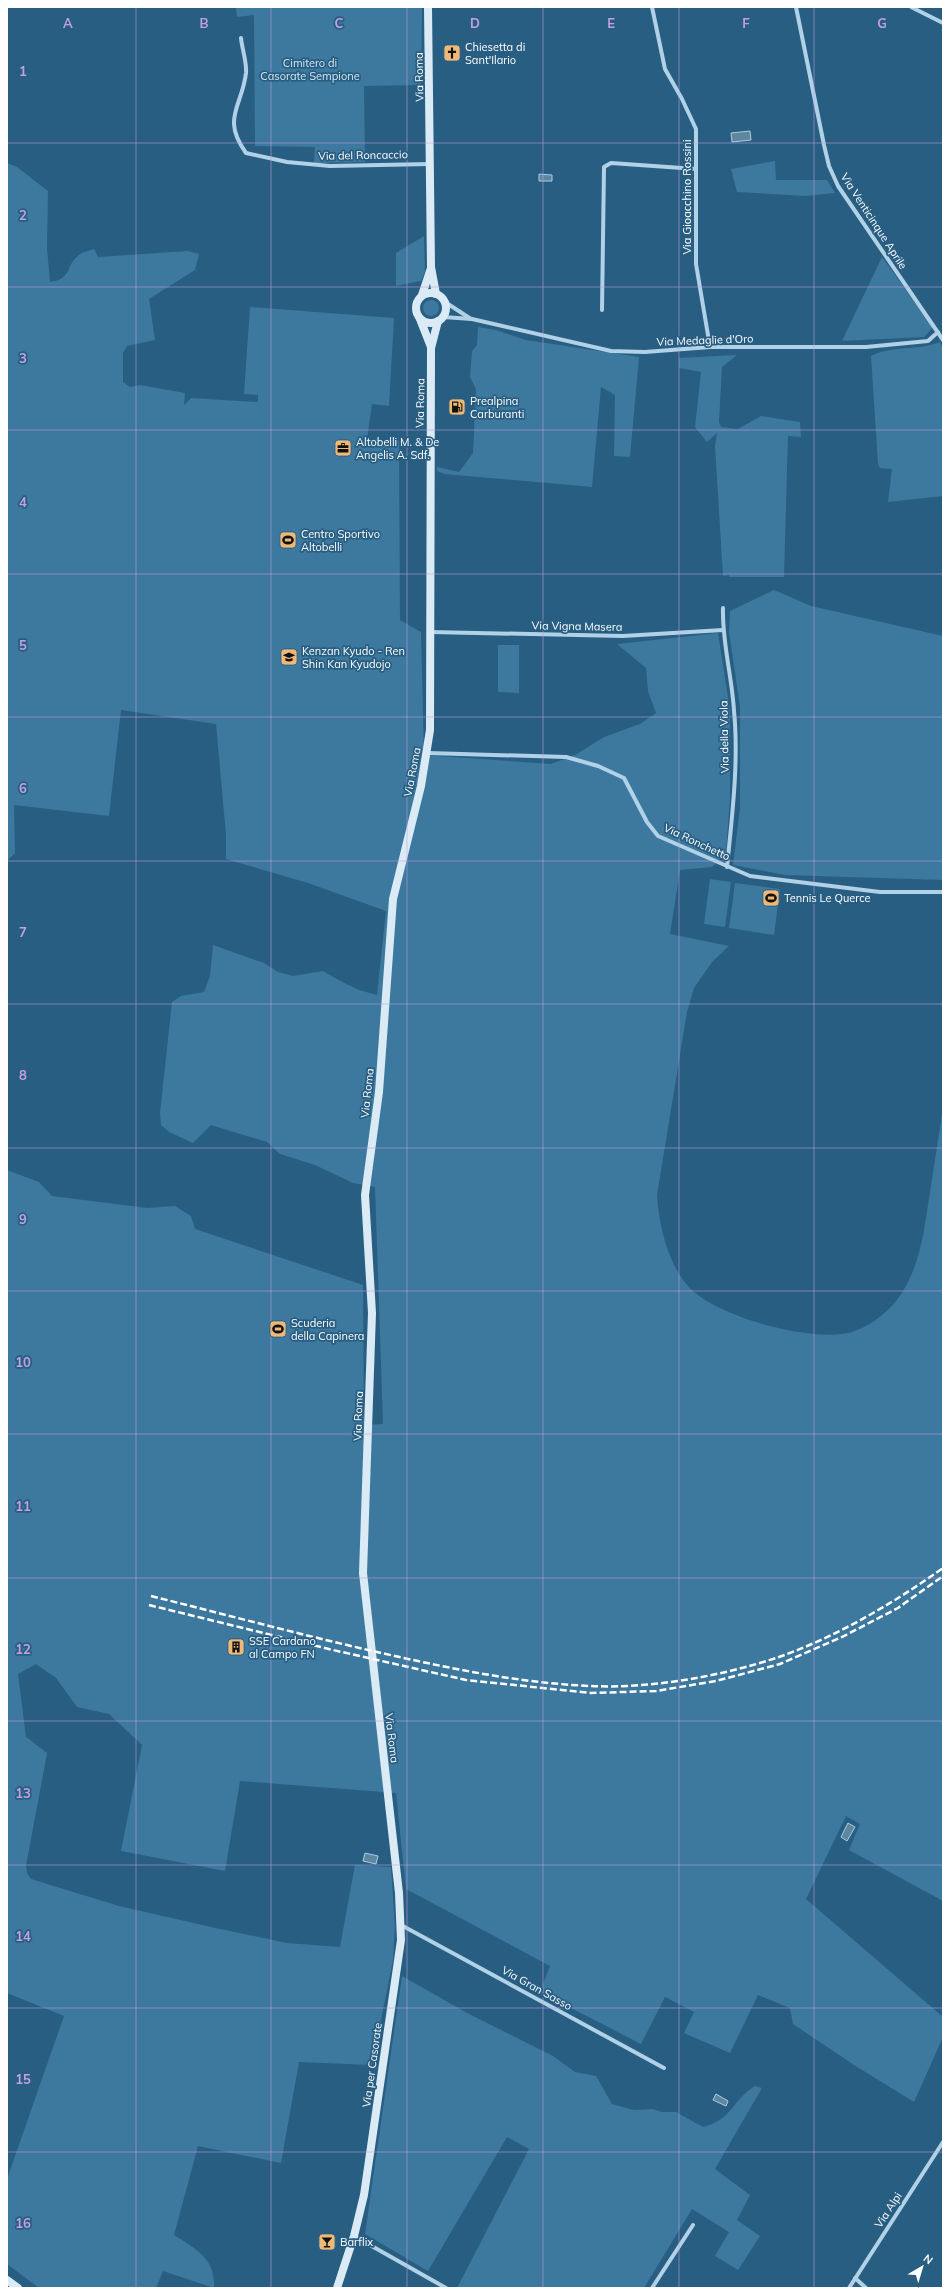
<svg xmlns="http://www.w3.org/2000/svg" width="950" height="2295" font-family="Mulish,sans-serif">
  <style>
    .green { fill: #3d789f }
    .water { fill: #60869e; stroke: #a5cee7 }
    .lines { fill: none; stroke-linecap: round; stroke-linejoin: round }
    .street { stroke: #b1d1e7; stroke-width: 4 }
    .secondary { stroke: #daebf6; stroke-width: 8 }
    .rail { stroke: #fff; stroke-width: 2.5; stroke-dasharray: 7 3; stroke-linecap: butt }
    .grid { fill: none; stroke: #c4a0e2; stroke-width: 1; stroke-opacity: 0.55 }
    .labels { text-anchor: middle; stroke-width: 3.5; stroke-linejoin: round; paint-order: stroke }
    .poi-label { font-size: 11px; fill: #fff; stroke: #285e82; text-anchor: start }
    .park-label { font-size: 11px; fill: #d4e8f5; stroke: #285e82 }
    .street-label { font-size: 11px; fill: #fff; stroke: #285e82 }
    .grid-label { font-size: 13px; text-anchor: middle; font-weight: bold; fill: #c4a0e2; stroke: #285e82; stroke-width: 3.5; stroke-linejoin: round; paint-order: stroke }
  </style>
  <rect width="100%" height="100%" fill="#285e82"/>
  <g class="green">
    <polygon points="236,7 422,7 421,85 364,86 365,162 314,163 315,147 255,146 254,15 237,17"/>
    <polygon points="775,161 776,180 827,180 835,193 806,196 737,192 731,169"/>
    <path d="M7,163L17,167L48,191L47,248L50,282C73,279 65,265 79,255C82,252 89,251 94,249L98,257L188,251L199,254L195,270L149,299L155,340L127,346L123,353V382L130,387L140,385L185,393L184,405L191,398L258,402V395L244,394L250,307L394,318L389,406L372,404L367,439L399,441L400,620L421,632L424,755L551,764L577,754L604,737L640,724L656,713L648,691L646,668L617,644L718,633L730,710V797L726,853L712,867L680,870L670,934L729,946L712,962L694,988L687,1012L657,1195C659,1225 667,1261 687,1285C713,1316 809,1342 848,1333C866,1329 885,1315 897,1300C921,1268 924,1229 930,1192C934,1164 939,1136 943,1108V1901L849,1850L860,1824L846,1816L806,1899L943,2017V2037L914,2102L854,2065L793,2024L790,2008L758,1995L730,2053L684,2033L694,2012L665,1997L641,2044L540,1992L550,1966L406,1889L396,1793L240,1781L225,1871L121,1851L142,1745L109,1714L77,1707L56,1678L36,1664L18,1674L26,1737L47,1753L26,1866L27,1873L31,1879L119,1906L220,1929L287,1943L340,1947L355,1865L391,1867L395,1927L393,1960L372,2065L299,2062L281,2163L198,2146L174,2235C196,2249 216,2259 214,2288L163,2271L156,2288H39L7,2264V2179L64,2016L7,1993V1170L39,1182L52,1196L147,1208L175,1206L191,1216L195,1229L363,1285L364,1425L383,1424L375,1187L353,1183L315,1165L280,1154L267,1142L211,1125L193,1143L169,1132L161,1125L160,1113L172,1002L181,996L204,992L210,976L213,945L264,963L278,972L293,976L323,971C344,983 353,989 377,995L386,911L308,883L226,859V835L216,724L121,710L109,816L14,805L15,853L7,861Z"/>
    <polygon points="424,236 425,272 421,281 396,286 396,253"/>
    <polygon points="882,257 933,327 924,337 842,341"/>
    <circle cx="431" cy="308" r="8"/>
    <polygon points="478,327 496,330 526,340 639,357 630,457 614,456 615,395 601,387 592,487 444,474 437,471 437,467 459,472 473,453 476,389 470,377 472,351 477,345"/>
    <path d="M940,342L943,349V496L888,502L892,469L880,468L878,464L871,356C892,345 918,351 940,342Z"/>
    <polygon points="737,355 722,367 719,422 721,427 738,429 761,416 800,422 801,437 788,436 784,577 729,577 729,575 723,576 715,446 717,433 707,442 695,427 701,372 679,368 679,358"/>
    <polygon points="774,590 811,606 943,636 943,880 785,875 733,865 740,808 740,707 729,632 730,611"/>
    <polygon points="498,645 519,645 519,693 498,692"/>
    <polygon points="710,879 731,882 725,927 704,924"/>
    <polygon points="735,883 780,889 774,935 729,928"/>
    <path d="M402,1976L469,2014L553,2056L575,2072L596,2076L612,2104L634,2110L653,2109L662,2112H676L703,2127C732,2120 732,2100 755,2086L762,2088L715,2169L750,2195L737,2220L760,2236L738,2270L715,2256L729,2232L692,2209L644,2288H457L529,2149L507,2137L428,2271L365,2234Z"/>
  </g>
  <g class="water">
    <polygon points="750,131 751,140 732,142 731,133"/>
    <polygon points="539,174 552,175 552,181 539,181"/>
    <polygon points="848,1823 855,1827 847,1841 841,1837"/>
    <polygon points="365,1853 378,1856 376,1864 363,1861"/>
    <polygon points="716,2094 728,2101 726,2106 713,2100"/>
  </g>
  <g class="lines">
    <g class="street">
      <polyline points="652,7 665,69 682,99 696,129 696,264 710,347"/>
      <polyline points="796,7 824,145 829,166 838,186 943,340"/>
      <polyline points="911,7 943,23"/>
      <path d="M241,38C242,49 247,62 246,73C242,107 221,118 246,153L287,162L330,166L430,164"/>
      <polyline points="445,302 471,319"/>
      <polyline points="602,310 604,167 611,163 696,169"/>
      <polyline points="443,317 472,319 611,351 645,352 710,347 866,347 928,341 938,332"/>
      <path d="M723,608C722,643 732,676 734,711C739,761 732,817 727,867"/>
      <polyline points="430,632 623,636 723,630"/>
      <polyline points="428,753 566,757 598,766 624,778 647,822 658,836 750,876 880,892 943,892"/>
      <polyline points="401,1925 664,2068"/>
      <polyline points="354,2236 446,2288"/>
      <polyline points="855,2278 866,2288"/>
      <polyline points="652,2288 693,2225"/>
      <polyline points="849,2288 943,2142"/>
    </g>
    <g class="secondary">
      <polyline points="428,7 431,267 436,294"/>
      <circle cx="431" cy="308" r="15"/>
      <polyline points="422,295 431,268"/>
      <polyline points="420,319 431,347"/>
      <polyline points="7,2280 18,2288"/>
      <polyline points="337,2288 354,2236 364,2195 401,1940 399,1893 363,1573 372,1313 365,1195 379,1092 393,899 421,786 430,730 431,348 438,321"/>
    </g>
    <g class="rail">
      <path d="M151,1596C227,1615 302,1635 377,1652C448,1668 518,1683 591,1686C649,1689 723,1676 779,1657C838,1636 892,1604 943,1568"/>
      <polyline points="149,1605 333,1650 466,1680 591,1693 656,1691 716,1681 780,1664 842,1637 898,1608 943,1576"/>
    </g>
  </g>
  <path class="grid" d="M136,7V2288M271,7V2288M407,7V2288M543,7V2288M679,7V2288M814,7V2288M7,143H943M7,287H943M7,430H943M7,574H943M7,717H943M7,861H943M7,1004H943M7,1148H943M7,1291H943M7,1434H943M7,1578H943M7,1721H943M7,1865H943M7,2008H943M7,2152H943"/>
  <defs>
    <g id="church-square" transform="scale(0.9)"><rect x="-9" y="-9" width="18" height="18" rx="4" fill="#eeb977" stroke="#285e82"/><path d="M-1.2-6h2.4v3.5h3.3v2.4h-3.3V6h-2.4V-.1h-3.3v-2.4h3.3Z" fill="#111"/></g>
    <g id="fuel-square" transform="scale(0.9)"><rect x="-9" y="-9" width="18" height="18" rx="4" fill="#eeb977" stroke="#285e82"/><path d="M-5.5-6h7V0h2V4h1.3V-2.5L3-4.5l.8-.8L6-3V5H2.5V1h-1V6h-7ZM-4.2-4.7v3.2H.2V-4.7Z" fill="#111"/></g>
    <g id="office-square" transform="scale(0.9)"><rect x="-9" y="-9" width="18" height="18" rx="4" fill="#eeb977" stroke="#285e82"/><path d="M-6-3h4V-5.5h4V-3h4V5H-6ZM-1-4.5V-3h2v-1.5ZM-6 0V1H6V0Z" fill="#111"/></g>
    <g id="stadium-square" transform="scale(0.9)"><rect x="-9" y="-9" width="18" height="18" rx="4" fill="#eeb977" stroke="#285e82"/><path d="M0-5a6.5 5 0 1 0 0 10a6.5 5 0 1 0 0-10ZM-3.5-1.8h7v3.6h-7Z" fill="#111"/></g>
    <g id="school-square" transform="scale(0.9)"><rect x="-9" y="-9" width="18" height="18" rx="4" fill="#eeb977" stroke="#285e82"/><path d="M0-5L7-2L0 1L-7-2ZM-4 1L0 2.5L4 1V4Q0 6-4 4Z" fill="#111"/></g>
    <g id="building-square" transform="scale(0.9)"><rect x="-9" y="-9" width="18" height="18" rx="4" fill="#eeb977" stroke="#285e82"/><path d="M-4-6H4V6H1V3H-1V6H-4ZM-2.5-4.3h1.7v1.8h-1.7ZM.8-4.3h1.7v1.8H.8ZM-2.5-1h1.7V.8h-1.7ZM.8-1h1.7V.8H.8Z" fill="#111"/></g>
    <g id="bar-square" transform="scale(0.9)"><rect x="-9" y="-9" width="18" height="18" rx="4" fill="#eeb977" stroke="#285e82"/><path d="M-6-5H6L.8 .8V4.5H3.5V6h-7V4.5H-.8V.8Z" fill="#111"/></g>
  </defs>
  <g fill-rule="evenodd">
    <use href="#church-square" x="452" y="53"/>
    <use href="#fuel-square" x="457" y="407"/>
    <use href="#office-square" x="343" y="448"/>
    <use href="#stadium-square" x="288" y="540"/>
    <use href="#school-square" x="289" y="657"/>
    <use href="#stadium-square" x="771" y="898"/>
    <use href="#stadium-square" x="278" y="1329"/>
    <use href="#building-square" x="236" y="1647"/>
    <use href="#bar-square" x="327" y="2242"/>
  </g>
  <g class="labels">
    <g class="poi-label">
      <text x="465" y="51">Chiesetta di<tspan x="465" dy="13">Sant'Ilario</tspan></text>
      <text x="470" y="405">Prealpina<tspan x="470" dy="13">Carburanti</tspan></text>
      <text x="356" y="446">Altobelli M. &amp; De<tspan x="356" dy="13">Angelis A. Sdf.</tspan></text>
      <text x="301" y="538">Centro Sportivo<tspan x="301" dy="13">Altobelli</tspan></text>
      <text x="302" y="655">Kenzan Kyudo - Ren<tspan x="302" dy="13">Shin Kan Kyudojo</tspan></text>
      <text x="784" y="902">Tennis Le Querce</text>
      <text x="291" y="1327">Scuderia<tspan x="291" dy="13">della Capinera</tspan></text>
      <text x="249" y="1645">SSE Cardano<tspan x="249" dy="13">al Campo FN</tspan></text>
      <text x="340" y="2246">Barflix</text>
    </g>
    <g class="park-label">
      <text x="310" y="67">Cimitero di<tspan x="310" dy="13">Casorate Sempione</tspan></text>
    </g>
    <g class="street-label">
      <text transform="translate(419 77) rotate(-91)" y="4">Via Roma</text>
      <text transform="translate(363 155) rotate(-1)" y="4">Via del Roncaccio</text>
      <text transform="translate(687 197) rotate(-90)" y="4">Via Gioacchino Rossini</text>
      <text transform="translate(874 221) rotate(57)" y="4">Via Venticinque Aprile</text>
      <text transform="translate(705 340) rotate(-2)" y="4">Via Medaglie d'Oro</text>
      <text transform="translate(420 403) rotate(-89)" y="4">Via Roma</text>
      <text transform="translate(577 626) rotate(1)" y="4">Via Vigna Masera</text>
      <text transform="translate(724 737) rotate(-91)" y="4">Via della Viola</text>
      <text transform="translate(412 772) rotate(-79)" y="4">Via Roma</text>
      <text transform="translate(697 842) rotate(25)" y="4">Via Ronchetto</text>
      <text transform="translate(367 1093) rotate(-84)" y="4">Via Roma</text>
      <text transform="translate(358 1416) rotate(-88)" y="4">Via Roma</text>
      <text transform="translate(392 1738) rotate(83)" y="4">Via Roma</text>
      <text transform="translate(537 1988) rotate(29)" y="4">Via Gran Sasso</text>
      <text transform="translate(372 2065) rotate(-82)" y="4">Via per Casorate</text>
      <text transform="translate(888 2210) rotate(-57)" y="4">Via Alpi</text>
    </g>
  </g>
  <g class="grid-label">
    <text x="68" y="28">A</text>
    <text x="204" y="28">B</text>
    <text x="339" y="28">C</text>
    <text x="475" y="28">D</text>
    <text x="611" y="28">E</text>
    <text x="746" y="28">F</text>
    <text x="882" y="28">G</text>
    <text x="23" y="76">1</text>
    <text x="23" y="220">2</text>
    <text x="23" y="363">3</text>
    <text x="23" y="507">4</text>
    <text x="23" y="650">5</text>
    <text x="23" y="793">6</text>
    <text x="23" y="937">7</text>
    <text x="23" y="1080">8</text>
    <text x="23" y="1224">9</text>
    <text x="23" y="1367">10</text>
    <text x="23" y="1511">11</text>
    <text x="23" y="1654">12</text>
    <text x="23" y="1798">13</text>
    <text x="23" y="1941">14</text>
    <text x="23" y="2084">15</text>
    <text x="23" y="2228">16</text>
  </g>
  <rect width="950" height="2295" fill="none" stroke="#ffffff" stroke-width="16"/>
  <g transform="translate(922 2267) rotate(38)" stroke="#285e82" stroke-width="3" paint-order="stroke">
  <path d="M0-3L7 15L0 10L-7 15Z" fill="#ffffff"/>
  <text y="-6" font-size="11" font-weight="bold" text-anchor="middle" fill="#ffffff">N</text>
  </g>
</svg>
